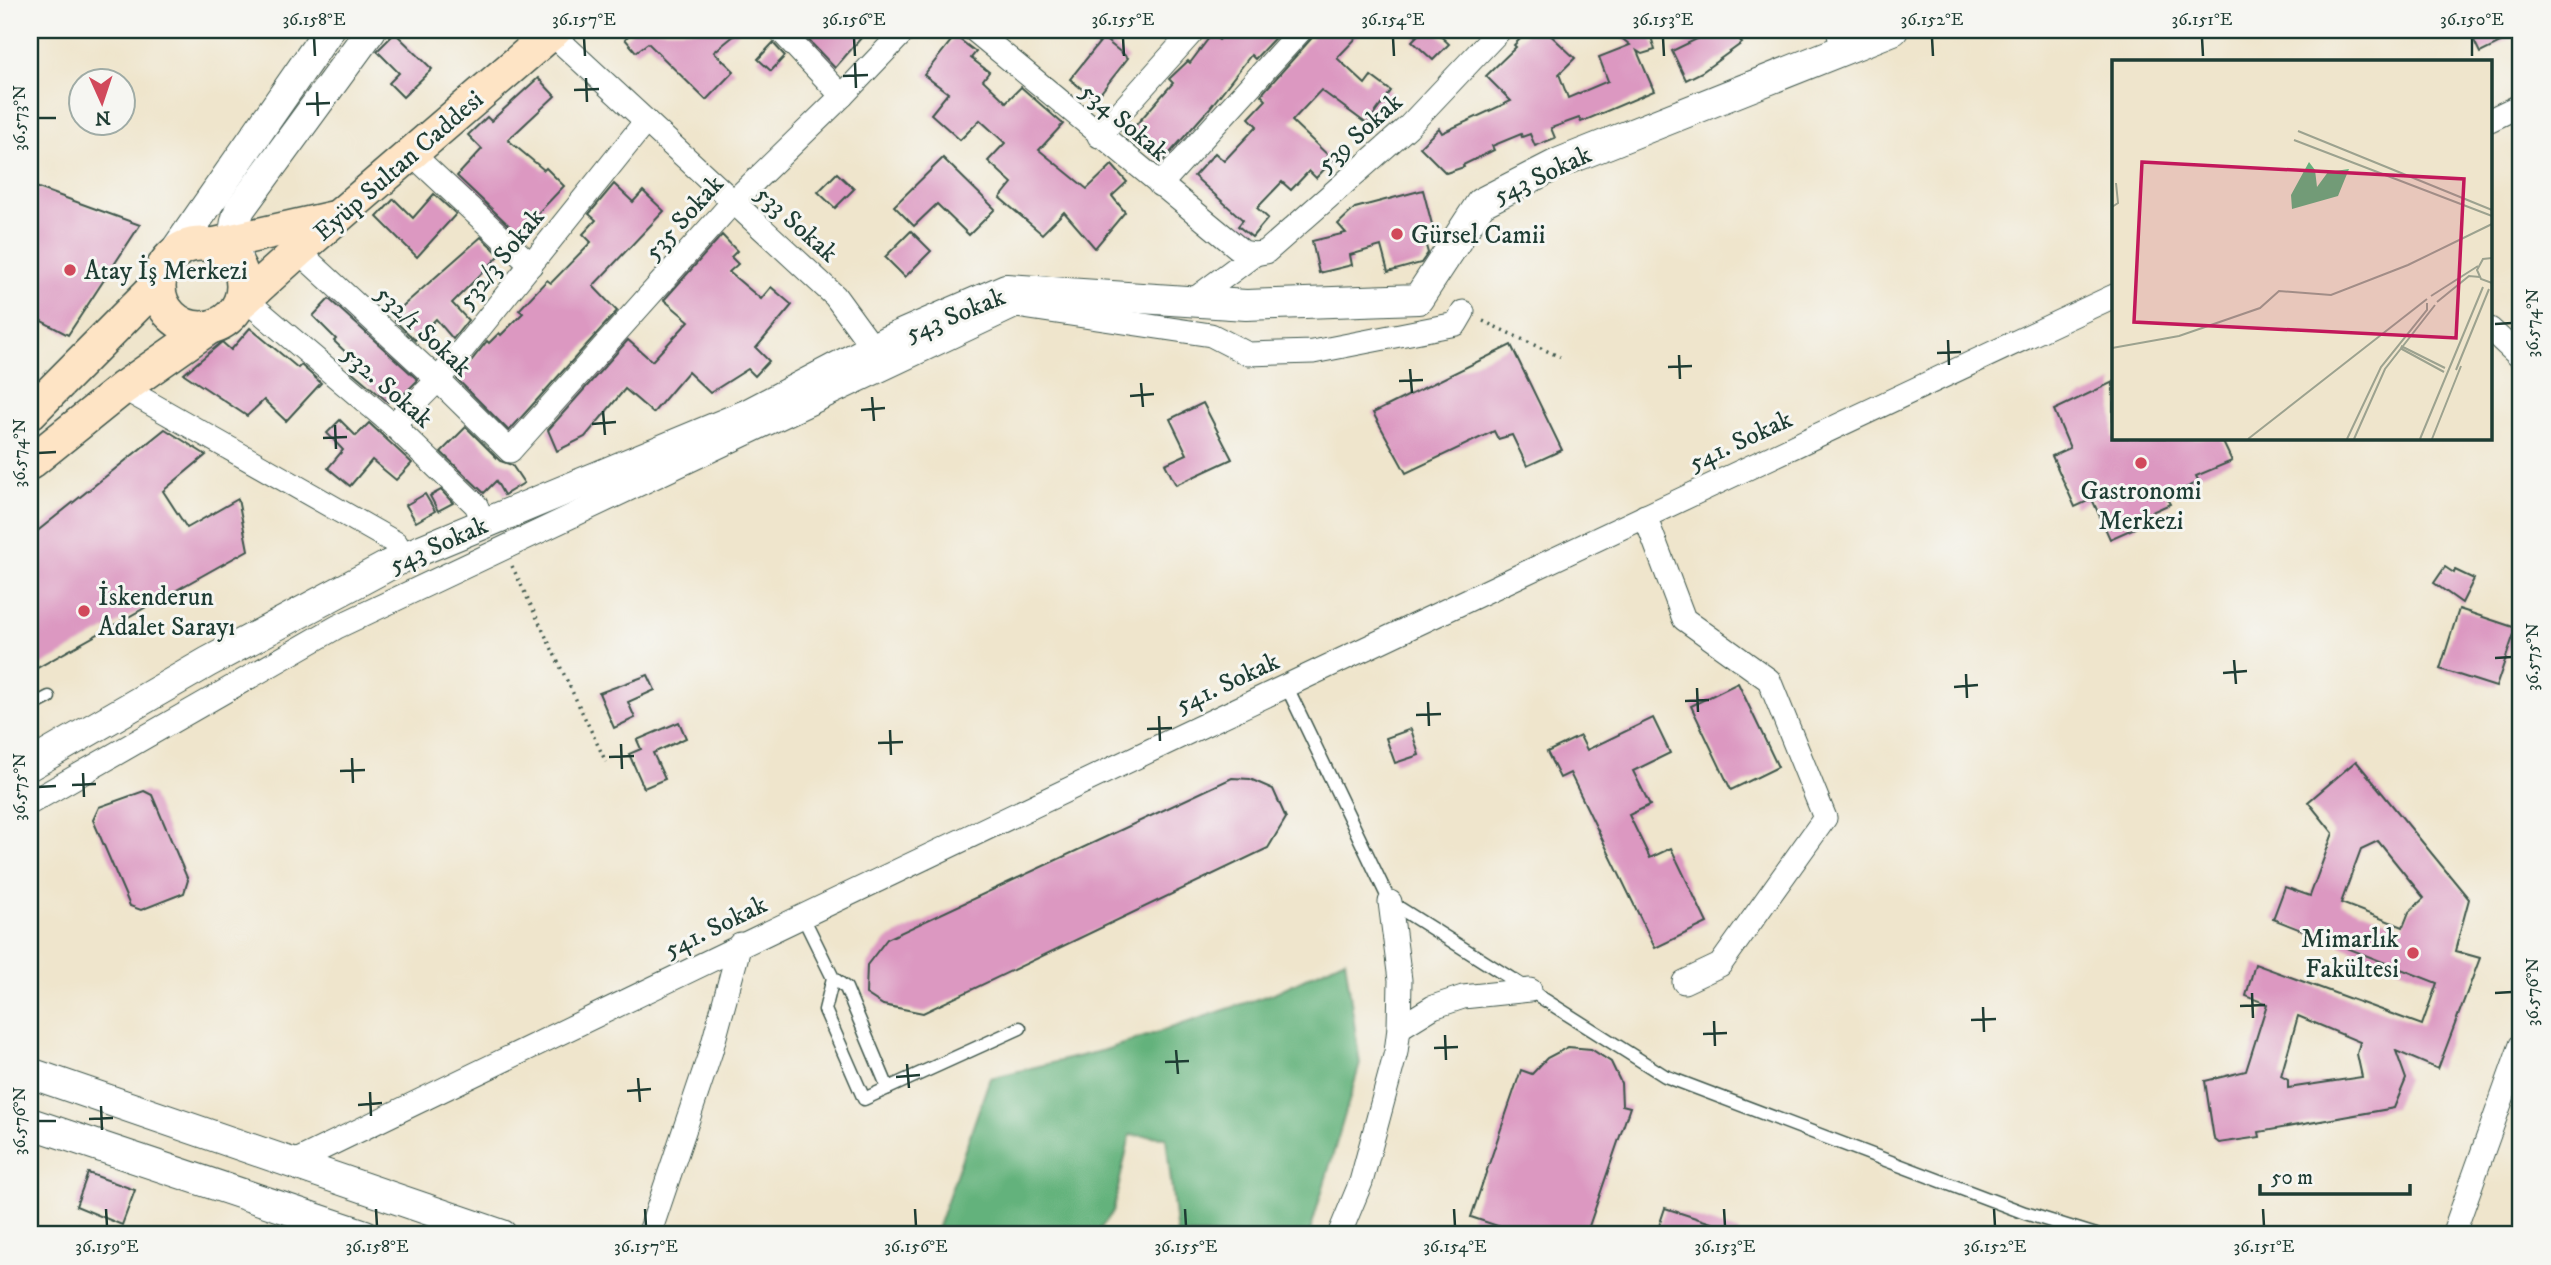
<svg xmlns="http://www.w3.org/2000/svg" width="2551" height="1265" font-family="'IM FELL DW Pica',serif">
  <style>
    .forest { fill: #64b27c; stroke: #427858; stroke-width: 2 }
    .building { fill: #dc98c1; fill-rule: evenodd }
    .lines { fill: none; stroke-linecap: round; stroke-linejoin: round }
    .service-casing { stroke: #3e564b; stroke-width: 15 }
    .minor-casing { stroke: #3e564b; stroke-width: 25 }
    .tertiary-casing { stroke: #3e564b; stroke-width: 32 }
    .secondary-casing { stroke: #3e564b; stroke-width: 36 }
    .path { stroke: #3e564b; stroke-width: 3.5; stroke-dasharray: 2 5; stroke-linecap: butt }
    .service { stroke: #fff; stroke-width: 12 }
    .minor { stroke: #fff; stroke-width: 23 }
    .tertiary { stroke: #fff; stroke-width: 30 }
    .secondary { stroke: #fee4c5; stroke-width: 33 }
    .ticks { fill: none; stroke: #1f3d34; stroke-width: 2.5 }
    .poi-dot { fill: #d1495b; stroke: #f6f6f2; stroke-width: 2.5 }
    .labels { text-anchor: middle; stroke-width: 6; stroke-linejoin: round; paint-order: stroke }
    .street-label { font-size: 26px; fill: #1f3d34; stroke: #f6f6f2 }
    .poi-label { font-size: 26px; fill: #1f3d34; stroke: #f6f6f2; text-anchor: start }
    .inset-road { fill: none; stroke: #9ca28f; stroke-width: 2 }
    .view { fill: #c2185b; fill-opacity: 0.15; stroke: #c2185b; stroke-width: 3.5 }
    .inset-edge { fill: none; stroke: #1f3d34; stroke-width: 3.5 }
    .neatline { fill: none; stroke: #1f3d34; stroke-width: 2.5 }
    .ticks-label { font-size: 18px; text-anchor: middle; fill: #1f3d34 }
  </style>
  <rect width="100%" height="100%" fill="#f6f6f2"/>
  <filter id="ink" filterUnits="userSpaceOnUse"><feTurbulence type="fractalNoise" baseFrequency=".0143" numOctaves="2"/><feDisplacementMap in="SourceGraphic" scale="14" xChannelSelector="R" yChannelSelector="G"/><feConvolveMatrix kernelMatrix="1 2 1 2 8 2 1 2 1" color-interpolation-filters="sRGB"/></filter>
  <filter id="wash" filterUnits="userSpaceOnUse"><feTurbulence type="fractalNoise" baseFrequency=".00686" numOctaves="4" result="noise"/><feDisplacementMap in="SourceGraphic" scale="28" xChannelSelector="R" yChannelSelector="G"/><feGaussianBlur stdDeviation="1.57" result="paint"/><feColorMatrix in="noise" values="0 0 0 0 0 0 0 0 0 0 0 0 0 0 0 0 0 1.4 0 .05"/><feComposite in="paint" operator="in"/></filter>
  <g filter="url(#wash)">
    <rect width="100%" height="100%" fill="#efe5cc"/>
    <polygon class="forest" points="1345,959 1360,1064 1309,1235 1177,1235 1166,1137 1130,1135 1113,1211 1096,1235 935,1235 990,1078 1105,1050 1272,994"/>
    <g id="blocks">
      <g class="building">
        <polygon points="634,30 741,30 714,52 734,71 706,100 648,43 636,52 625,39"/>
        <polygon points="799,30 868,30 835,68"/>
        <polygon points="1229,30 1282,30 1255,59 1251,55 1209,109 1161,163 1128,134 1173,83 1169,79 1188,61 1190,63 1212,34 1219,40"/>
        <polygon points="1315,30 1364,30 1337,58 1365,84 1371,76 1391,91 1367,124 1321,90 1292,121 1333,160 1316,178 1309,171 1291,190 1282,182 1257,208 1268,218 1252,237 1238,226 1243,220 1194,176 1215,153 1224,161 1257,126 1249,118 1266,100 1261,95 1311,39"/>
        <polygon points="1423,30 1434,30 1449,44 1433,60 1412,41"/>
        <polygon points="1529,30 1545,30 1575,58 1559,74 1568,98 1608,81 1599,57 1630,45 1612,30 1649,30 1655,50 1642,54 1637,51 1654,91 1581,122 1579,118 1551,128 1555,138 1535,146 1530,134 1522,137 1521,134 1492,146 1494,150 1463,165 1464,167 1446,173 1420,147 1439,128 1442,133 1511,101 1486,76 1516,47 1514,45"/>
        <polygon points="1723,30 1732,30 1742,43 1702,72 1686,80 1672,51 1709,33 1711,38"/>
        <polygon points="2469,30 2521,30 2521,33 2480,53"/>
        <polygon points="395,33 432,69 403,97 389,83 399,73 377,51"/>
        <polygon points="955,36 976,52 971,58 989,72 983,80 1006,102 1021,87 1063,124 1039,150 1087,189 1112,165 1127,182 1112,196 1125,212 1095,248 1064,212 1042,234 1000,198 1012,183 988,161 1005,143 980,120 960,140 931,114 948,93 924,75"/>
        <polygon points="1103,38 1128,58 1095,100 1070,79"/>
        <polygon points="773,43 785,56 771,71 758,59"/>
        <polygon points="538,78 555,96 508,140 544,170 546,168 564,186 518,234 457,176 482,149 468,135 487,117 491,121"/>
        <polygon points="943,158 995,209 969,235 937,204 914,226 894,206"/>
        <polygon points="837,173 854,189 835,208 818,192"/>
        <polygon points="614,184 633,202 643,191 664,211 593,286 617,311 509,431 457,379 487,341 489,343 499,333 501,335 523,313 519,310 547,280 551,283 591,242 583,234 596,220 589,214"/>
        <polygon points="30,185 140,225 68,335 30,315"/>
        <polygon points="1423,190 1434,232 1423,235 1428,253 1421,263 1388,272 1381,246 1350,255 1352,265 1319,273 1312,241 1346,233 1338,224 1355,208"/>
        <polygon points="434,194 456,214 417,257 377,217 394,199 413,218"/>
        <polygon points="911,231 931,251 905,277 885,257"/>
        <polygon points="722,235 737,251 731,257 738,264 729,272 761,299 771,287 792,305 756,348 769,361 755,376 748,369 710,393 688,372 653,413 625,389 585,437 557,451 548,430 628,340 652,361 689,321 664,300"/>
        <polygon points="481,237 500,255 452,303 468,320 453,339 436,319 415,340 395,321 401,315 397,311"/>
        <polygon points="329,299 418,380 401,397 397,393 388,402 350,370 357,363 334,341 336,339 313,316"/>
        <polygon points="250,328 298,368 301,365 321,383 286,421 264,400 247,416 184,374 222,342 231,350"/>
        <polygon points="1511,345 1562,450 1527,466 1512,435 1498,439 1494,431 1406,473 1373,413"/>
        <polygon points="2113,382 2113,438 2221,438 2232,461 2196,476 2199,482 2166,497 2170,504 2134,520 2137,527 2110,539 2092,499 2075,507 2052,456 2070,448 2054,410"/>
        <polygon points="1203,403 1232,459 1176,485 1165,464 1187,454 1170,419"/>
        <polygon points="340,420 356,436 369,423 412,463 396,480 372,460 350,486 328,468 343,450 327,433"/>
        <polygon points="466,427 500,461 512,465 524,483 504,495 496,481 484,493 441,452"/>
        <polygon points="165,429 206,455 163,491 187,528 238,499 248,550 30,672 30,537"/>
        <polygon points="441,490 453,503 438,511 430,496"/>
        <polygon points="425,494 435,511 416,522 406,505"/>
        <polygon points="2445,567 2454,573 2455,570 2474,579 2462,603 2434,583"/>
        <polygon points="2459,609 2516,628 2496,687 2440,669"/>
        <polygon points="648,675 655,690 628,702 635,718 614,728 599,693"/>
        <polygon points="1738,683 1778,767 1731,790 1691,706"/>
        <polygon points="1653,718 1670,753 1633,771 1650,805 1629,815 1650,858 1671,848 1707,923 1655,948 1570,773 1560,778 1547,752 1580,736 1587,750"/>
        <polygon points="679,722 686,738 653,753 665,779 644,788 629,754 641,749 637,740"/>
        <polygon points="1411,729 1419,755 1395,763 1386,738"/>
        <path d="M2356,761L2469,899L2455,951L2480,958L2438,1069L2396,1051L2406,1079L2394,1108L2259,1132L2260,1137L2219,1143L2214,1139L2205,1081L2246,1071L2267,1004L2246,996L2255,964L2422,1025L2437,983L2273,919L2285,887L2310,896L2333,833L2308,802ZM2378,841L2424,898L2409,912L2403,927L2341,903L2361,849ZM2298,1016L2360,1042L2357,1054L2362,1077L2288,1088V1080L2281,1076Z"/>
        <polygon points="1232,778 1250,779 1273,789 1286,818 1268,848 923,1013 883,1005 866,994 867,965 887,939"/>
        <polygon points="144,791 152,795 188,880 184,893 141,910 130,906 93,820 99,807"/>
        <polygon points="1568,1047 1591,1049 1611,1062 1621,1083 1622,1105 1630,1107 1586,1235 1498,1235 1501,1227 1471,1217 1521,1070 1532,1074 1547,1058"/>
        <polygon points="88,1173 135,1190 122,1225 76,1206"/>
        <polygon points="1665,1208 1739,1232 1738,1235 1656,1235"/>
      </g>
    </g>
  </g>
  <g filter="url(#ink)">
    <use href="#blocks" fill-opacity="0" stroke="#3e564b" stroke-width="2"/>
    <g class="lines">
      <g class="service-casing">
        <g id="service">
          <polyline points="1286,685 1390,902 1665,1076 2025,1213 2096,1235"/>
          <polyline points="30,707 49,697"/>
          <polyline points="802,915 833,978 825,1010 864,1099 1020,1028"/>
          <polyline points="833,978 846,988 888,1088"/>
        </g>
      </g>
      <g class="minor-casing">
        <g id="minor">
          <polyline points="780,30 842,96"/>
          <polyline points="974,30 1243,252 1255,254 1266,252 1408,127 1500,30"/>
          <polyline points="1838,30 1843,51"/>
          <polyline points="551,33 835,296 873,348"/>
          <polyline points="2490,120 2521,105"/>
          <polyline points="1099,136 1194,30"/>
          <polyline points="411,153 531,265"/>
          <polyline points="1160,185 1301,30"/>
          <polyline points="298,251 438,380 510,451 733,202 842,96 905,30"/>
          <polyline points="245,299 393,425 476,505 484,523"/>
          <polyline points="1192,301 1255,254"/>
          <polyline points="2490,329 2521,358"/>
          <polyline points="123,388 396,543 404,557"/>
          <polyline points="393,425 438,380 646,121"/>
          <polyline points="1645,516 1684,619 1769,680 1825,818 1720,965 1684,982"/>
          <polyline points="30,803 337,627 1016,306 1211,335 1248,354 1313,352 1456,324 1463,312"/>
          <polyline points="1399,1028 1433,1007 1463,997 1530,990"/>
          <path d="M292,1163C897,868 1505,582 2114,296"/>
          <polyline points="649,1235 711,1051 740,944"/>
          <polyline points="1339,1235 1361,1182 1396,1052 1399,1028 1400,980 1390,902"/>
          <polyline points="2453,1235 2521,1045"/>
        </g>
      </g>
      <g class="tertiary-casing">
        <g id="tertiary">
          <polyline points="173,254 329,30"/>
          <path d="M239,267C234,244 231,231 240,209L371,30"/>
          <polyline points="30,765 208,662 404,557 748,414 887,341 1006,289 1246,305 1418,299 1481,203 1559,163 1893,30"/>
          <polyline points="30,1073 502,1235"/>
          <polyline points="30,1123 365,1235"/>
        </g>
      </g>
      <g class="secondary-casing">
        <g id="secondary">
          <circle cx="201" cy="286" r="42"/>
          <polyline points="212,245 332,218"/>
          <polyline points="241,300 245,299 298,251 555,30"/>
          <polyline points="30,413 159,283"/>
          <polyline points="30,463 123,388 210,327"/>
        </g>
      </g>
      <g class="path">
        <polyline points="1483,321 1560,357"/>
        <polyline points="512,566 606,762"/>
      </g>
      <use href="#service" class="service"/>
      <use href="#minor" class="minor"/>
      <use href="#tertiary" class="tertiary"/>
      <use href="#secondary" class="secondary"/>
    </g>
  </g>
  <path class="ticks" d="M314,38L315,56M584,38L585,56M854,38L855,56M1123,38L1124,56M1393,38L1394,56M1663,38L1664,56M1932,38L1933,56M2202,38L2203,56M2472,38V56M855,63L856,88M843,76L868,75M586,78L587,102M574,90L599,89M317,92L318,116M306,104L330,103M38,118H56M2495,324L2512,323M1948,340L1949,365M1937,353L1961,352M1679,355L1680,379M1668,367L1692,366M1410,369L1412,393M1399,381L1423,380M1141,383L1143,407M1130,396L1154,394M872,397L874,421M861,410L885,408M603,411L605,435M592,424L616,422M335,425L336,449M323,438L347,437M38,453L56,452M2495,658L2512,657M2234,660L2236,684M2223,673L2247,671M1966,674L1967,698M1954,687L1978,685M1697,688L1698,712M1685,701L1709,700M1428,702L1429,726M1416,715L1441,714M1159,716L1160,741M1147,729L1172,728M890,730L891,755M878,743L903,742M621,744L622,769M609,757L634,756M352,758L353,783M340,771L365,770M83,773L84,797M72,785L96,784M38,787L56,786M2252,993L2253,1018M2495,993L2512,992M2240,1006L2265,1005M1983,1007L1984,1032M1971,1020L1996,1019M1714,1021L1715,1046M1703,1034L1727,1033M1445,1035L1446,1060M1434,1048L1458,1047M1176,1050L1178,1074M1165,1062L1189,1061M907,1064L909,1088M896,1077L920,1075M638,1078L640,1102M627,1091L651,1089M370,1092L371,1116M358,1105L382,1103M101,1106L102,1130M89,1119L113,1118M38,1121H56M106,1209L107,1226M376,1209L377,1226M645,1209L646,1226M915,1209L916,1226M1185,1209L1186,1226M1454,1209L1455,1226M1724,1209L1725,1226M1994,1209L1995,1226M2263,1209L2264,1226"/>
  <g class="poi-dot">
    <circle cx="1397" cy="234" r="7"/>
    <circle cx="70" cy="270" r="7"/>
    <circle cx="2141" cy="463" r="7"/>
    <circle cx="84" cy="611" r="7"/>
    <circle cx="2413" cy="953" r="7"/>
  </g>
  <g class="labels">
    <g class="street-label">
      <text transform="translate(1125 121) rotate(40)" y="9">534 Sokak</text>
      <text transform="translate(1359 132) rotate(-42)" y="9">539 Sokak</text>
      <text transform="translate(398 165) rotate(-41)" y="9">Eyüp Sultan Caddesi</text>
      <text transform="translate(1542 174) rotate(-25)" y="9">543 Sokak</text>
      <text transform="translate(683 217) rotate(-48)" y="9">535 Sokak</text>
      <text transform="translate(797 223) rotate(42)" y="9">533 Sokak</text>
      <text transform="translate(500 258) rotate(-51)" y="9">532/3 Sokak</text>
      <text transform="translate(955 314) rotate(-22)" y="9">543 Sokak</text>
      <text transform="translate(424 330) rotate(43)" y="9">532/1 Sokak</text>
      <text transform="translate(388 386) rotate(41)" y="9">532. Sokak</text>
      <text transform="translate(1740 440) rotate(-25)" y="9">541. Sokak</text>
      <text transform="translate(438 544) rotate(-24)" y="9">543 Sokak</text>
      <text transform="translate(1227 682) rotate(-25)" y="9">541. Sokak</text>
      <text transform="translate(715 926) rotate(-26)" y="9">541. Sokak</text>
    </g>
    <g class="poi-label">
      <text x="1411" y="243">Gürsel Camii</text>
      <text x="84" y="279">Atay İş Merkezi</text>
      <text x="2141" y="499" text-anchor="middle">Gastronomi<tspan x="2141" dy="30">Merkezi</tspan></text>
      <text x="98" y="605">İskenderun<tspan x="98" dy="30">Adalet Sarayı</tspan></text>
      <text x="2399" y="947" text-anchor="end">Mimarlık<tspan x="2399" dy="30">Fakültesi</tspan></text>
    </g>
  </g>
  <g transform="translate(2112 60)">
    <rect width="380" height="380" fill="#efe5cc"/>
    <path d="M197,102L203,110L205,127L216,112L237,109L226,136L180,149L179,135Z" fill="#64b27c"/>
    <path class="inset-road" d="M186,71L380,150M182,80L380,156M0,147L6,143L4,123M380,198L371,199L365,210L369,219L380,223M319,236L366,206M325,242L357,216L368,217M289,286L333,308M0,288L67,276L148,248L167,231L219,235L296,205L380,164M288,288L332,312M344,310L377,229M136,379L315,239M235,379L269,307L315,250V243M242,379L273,309L323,245M308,379L371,227M320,379L349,306"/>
    <path class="view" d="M30,102L352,119L344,278L22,262Z"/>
    <rect width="380" height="380" class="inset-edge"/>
  </g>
  <rect width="2551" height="1265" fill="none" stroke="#f6f6f2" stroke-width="77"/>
  <g transform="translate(102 102) rotate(177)"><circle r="33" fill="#f6f6f2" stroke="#a0aca6" stroke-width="2"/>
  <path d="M0-5L12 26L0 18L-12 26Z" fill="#d1495b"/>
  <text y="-10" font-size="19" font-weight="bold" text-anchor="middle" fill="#1f3d34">N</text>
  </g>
  <path d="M2260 1184v10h150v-10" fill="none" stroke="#1f3d34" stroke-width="3.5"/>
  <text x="2271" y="1184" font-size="21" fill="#1f3d34" stroke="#f6f6f2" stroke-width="5" paint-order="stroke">50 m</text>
  <rect x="38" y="38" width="2474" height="1188" class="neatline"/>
  <g class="ticks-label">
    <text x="314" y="25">36.158°E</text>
    <text x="584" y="25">36.157°E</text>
    <text x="854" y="25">36.156°E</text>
    <text x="1123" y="25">36.155°E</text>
    <text x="1393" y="25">36.154°E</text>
    <text x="1663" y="25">36.153°E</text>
    <text x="1932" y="25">36.152°E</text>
    <text x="2202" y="25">36.151°E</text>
    <text x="2472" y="25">36.150°E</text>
    <text transform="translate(19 118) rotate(-90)" y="6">36.573°N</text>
    <text transform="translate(2532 323) rotate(-90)" y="6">36.574°N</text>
    <text transform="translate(19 453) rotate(-90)" y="6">36.574°N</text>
    <text transform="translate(2532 657) rotate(-90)" y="6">36.575°N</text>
    <text transform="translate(19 787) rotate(-90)" y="6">36.575°N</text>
    <text transform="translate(2532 992) rotate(-90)" y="6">36.576°N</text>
    <text transform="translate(19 1121) rotate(-90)" y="6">36.576°N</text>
    <text x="107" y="1252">36.159°E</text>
    <text x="377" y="1252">36.158°E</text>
    <text x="646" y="1252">36.157°E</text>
    <text x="916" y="1252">36.156°E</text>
    <text x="1186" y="1252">36.155°E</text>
    <text x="1455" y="1252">36.154°E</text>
    <text x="1725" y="1252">36.153°E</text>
    <text x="1995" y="1252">36.152°E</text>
    <text x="2264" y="1252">36.151°E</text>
  </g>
</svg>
